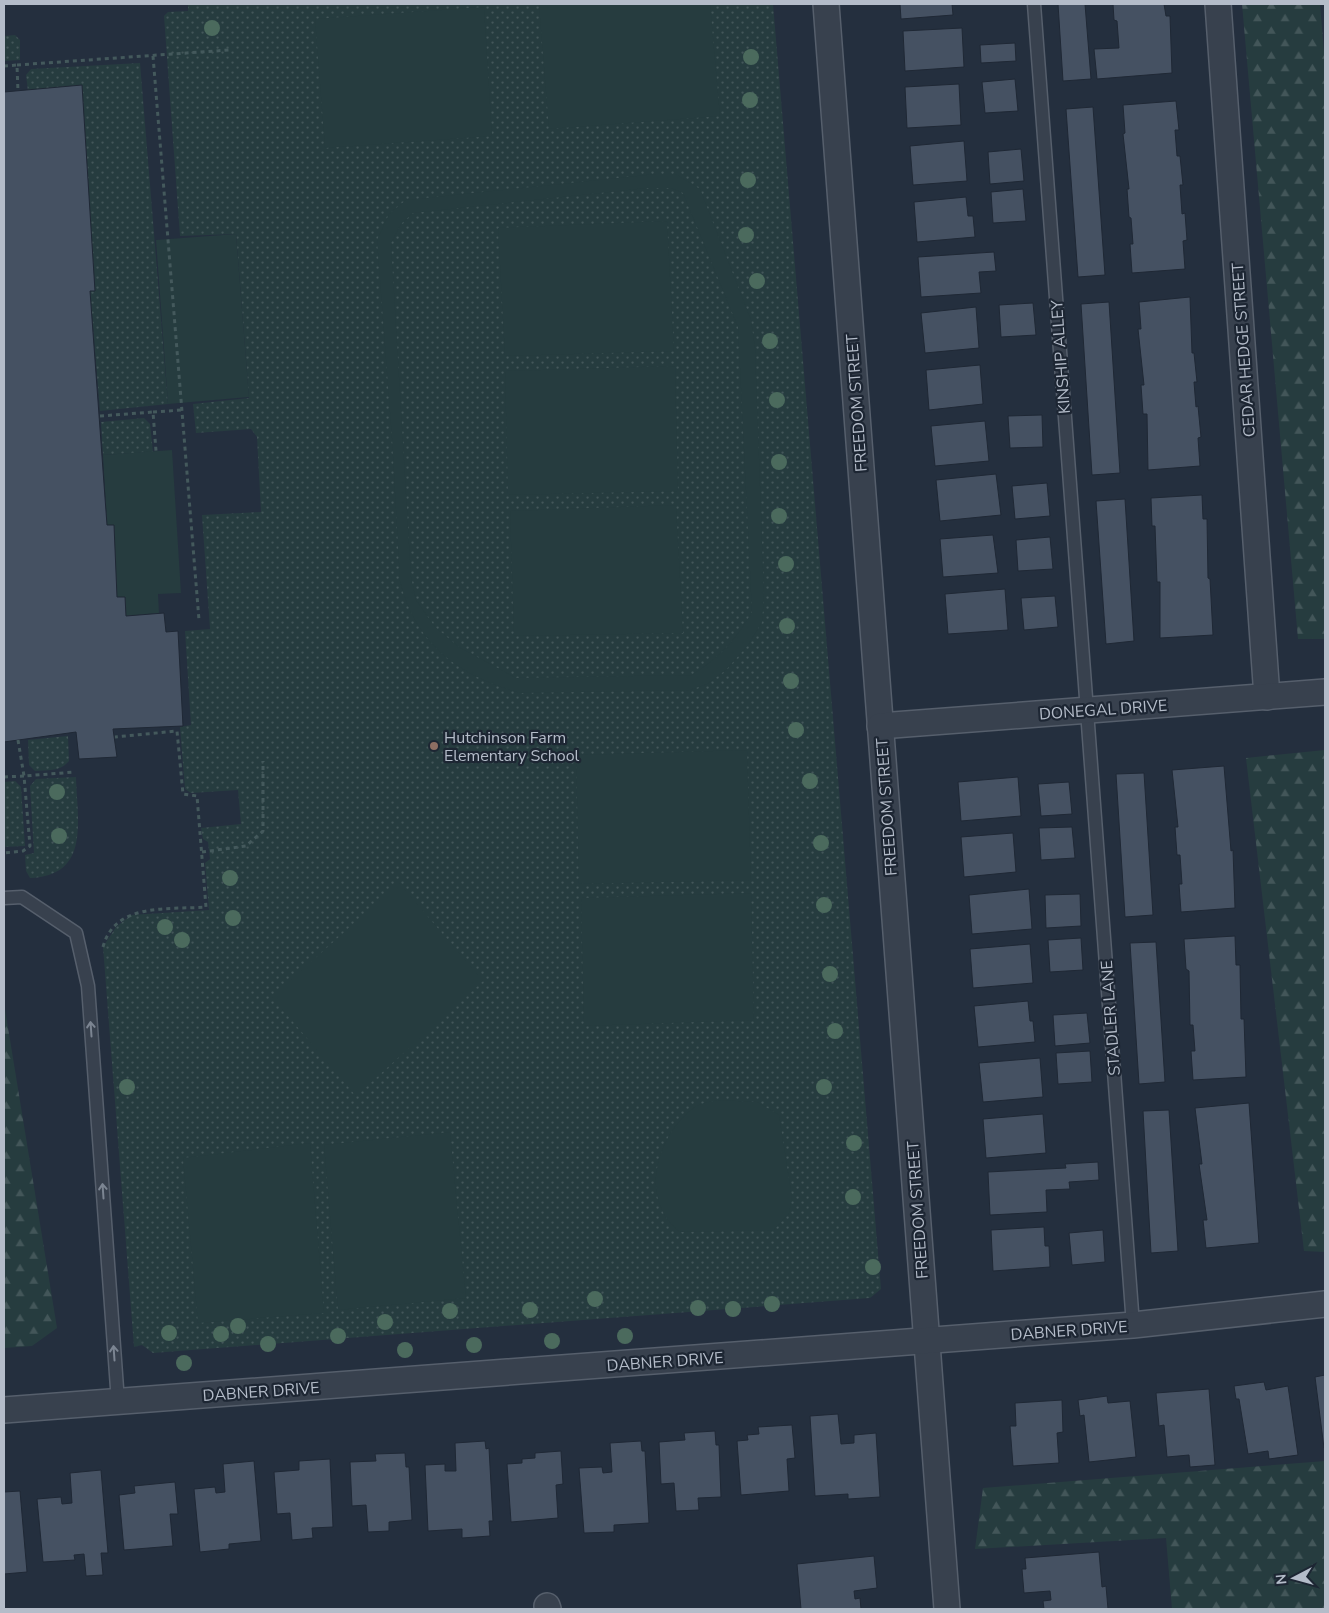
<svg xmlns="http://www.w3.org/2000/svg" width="1329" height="1613" font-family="'Nunito Sans',sans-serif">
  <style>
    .grass { fill: url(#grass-dots) }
    .forest { fill: url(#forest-firs) }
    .park { fill: #263c3f; fill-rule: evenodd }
    .building { fill: #455162; stroke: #1f2835 }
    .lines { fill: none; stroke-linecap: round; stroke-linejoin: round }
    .lane-casing { stroke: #565f6c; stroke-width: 15 }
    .street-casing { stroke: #565f6c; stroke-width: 28 }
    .path { stroke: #44595c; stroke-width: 3; stroke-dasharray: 4 4; stroke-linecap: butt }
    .lane { stroke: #38414e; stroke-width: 12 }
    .street { stroke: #38414e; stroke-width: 25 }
    .tree { fill: #4b6a5d }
    .oneway { stroke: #7c8592 }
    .education-dot { fill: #8d6e63; stroke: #1d2633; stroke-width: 2 }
    .labels { text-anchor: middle; stroke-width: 4.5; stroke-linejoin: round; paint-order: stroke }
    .street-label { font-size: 16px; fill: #b4bcc9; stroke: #1d2633 }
    .poi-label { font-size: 16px; fill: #b4bcc9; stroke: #1d2633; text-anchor: start }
  </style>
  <defs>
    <pattern id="grass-dots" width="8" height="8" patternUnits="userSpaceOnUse" patternTransform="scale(1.25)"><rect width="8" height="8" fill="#263c3f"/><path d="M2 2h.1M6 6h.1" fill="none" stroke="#435659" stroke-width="1.8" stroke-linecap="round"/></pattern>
    <pattern id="forest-firs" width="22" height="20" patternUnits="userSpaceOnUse" patternTransform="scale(1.25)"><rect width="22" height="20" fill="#263c3f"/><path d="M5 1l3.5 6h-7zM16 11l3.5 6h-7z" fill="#435659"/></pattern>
  </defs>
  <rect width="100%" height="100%" fill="#242f3e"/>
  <g class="grass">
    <polygon points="188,4 773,4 881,1289 870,1298 153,1353 142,1345 134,1347 103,947 116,927 131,915 209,910 205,863 210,859 208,842 203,839 201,828 241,824 238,790 191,793 185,789 180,727 191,725 185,631 210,629 202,515 261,512 257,437 251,429 196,433 193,404 249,398 236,234 180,236 164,16 168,12 188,11"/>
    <polygon points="15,35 20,40 20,60 4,61 4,36"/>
    <polygon points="140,63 168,404 100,411 90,291 95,291 82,85 28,91 26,75 31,69"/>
    <polygon points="144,418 150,424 153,452 103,455 101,422"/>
    <path d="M68,736L69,761C60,772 48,770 35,771L29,765L28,740Z"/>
    <path d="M76,777C77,820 91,876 30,878L26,871L25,855L34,853L30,786L36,779Z"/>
    <polygon points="15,781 21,787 25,846 4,847 4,782"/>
  </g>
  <g class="forest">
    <polygon points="1242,4 1320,4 1325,64 1325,639 1298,639"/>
    <polygon points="1325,750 1325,1252 1304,1251 1246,758"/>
    <polygon points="4,1003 57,1328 32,1346 4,1348"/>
    <polygon points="1325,1461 1325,1609 1172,1609 1166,1538 975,1549 983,1488"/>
  </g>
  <g class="park">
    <polygon points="710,4 720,116 549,129 539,5"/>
    <polygon points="484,7 492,136 325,148 315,19"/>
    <path d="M656,174H675L700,189L751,320L755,348L764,596L762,622L748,645L726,670L707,684L690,690L521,693C460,677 415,644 400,581L392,438L377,240L389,214L406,200ZM647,188H671L683,193L738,327L752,612C735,641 720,657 692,675L516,678L459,647L435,627L416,600L411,577L391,243L401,224L413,213Z"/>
    <polygon points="667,221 674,351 505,356 498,228"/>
    <polygon points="236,234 249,397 168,404 156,240"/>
    <polygon points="675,366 678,491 508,495 505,371"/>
    <polygon points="172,450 181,593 158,594 159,613 126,616 125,597 117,597 114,525 107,525 103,455"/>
    <polygon points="676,505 683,633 514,636 510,511"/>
    <polygon points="747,750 751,880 579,884 576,755"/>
    <polygon points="399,883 483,981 356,1096 272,997"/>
    <polygon points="751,893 754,1020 584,1026 581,898"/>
    <path d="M717,1100L757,1102L779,1115L792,1198L789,1213L774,1230L680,1232C638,1200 656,1135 695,1107C701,1103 711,1102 717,1100Z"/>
    <polygon points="450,1132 466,1298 338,1310 324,1145"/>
    <polygon points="310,1143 324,1313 198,1323 183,1158"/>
  </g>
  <g class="building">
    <polygon points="900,4 952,4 953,15 901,19"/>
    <polygon points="1058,4 1085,4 1091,79 1063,81"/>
    <polygon points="1113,4 1164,4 1166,16 1170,16 1172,73 1097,79 1094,49 1119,48 1117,21 1114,20"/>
    <polygon points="962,28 964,67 905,71 903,31"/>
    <polygon points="1015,43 1016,61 981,63 980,45"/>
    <polygon points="1015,79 1018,111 985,113 982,82"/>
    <polygon points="959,84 961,125 907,128 905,87"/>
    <polygon points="82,85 95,291 90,291 107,525 114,525 117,597 125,597 126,616 164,613 166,632 178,631 183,726 113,729 117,757 79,759 76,732 4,742 4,92"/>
    <polygon points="1176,101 1179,130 1175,130 1177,156 1180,156 1183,185 1180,185 1182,214 1185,213 1187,240 1183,241 1185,269 1132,273 1130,244 1133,244 1131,218 1129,217 1127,189 1129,189 1123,134 1125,133 1123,105"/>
    <polygon points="1093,107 1105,275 1078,277 1066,109"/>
    <polygon points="964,141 967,181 913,185 910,146"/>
    <polygon points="1021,149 1024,181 990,184 988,152"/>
    <polygon points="1023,189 1026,221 993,223 991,192"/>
    <polygon points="966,197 968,216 973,216 975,237 917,242 914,202"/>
    <polygon points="994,252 996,271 979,272 981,293 921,297 918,257"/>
    <polygon points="1190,297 1192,353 1194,353 1197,382 1194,382 1196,407 1198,406 1201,437 1198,438 1200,466 1148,470 1147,414 1143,414 1141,385 1144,385 1138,329 1141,329 1139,302"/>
    <polygon points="1109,302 1120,473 1092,475 1081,304"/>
    <polygon points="1033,303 1036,335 1001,337 999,305"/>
    <polygon points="976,307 979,348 925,353 921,313"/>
    <polygon points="980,365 983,404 929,410 926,370"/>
    <polygon points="1042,415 1043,447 1010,448 1008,416"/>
    <polygon points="985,421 989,461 935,466 931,426"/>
    <polygon points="996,474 1001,515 940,521 936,480"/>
    <polygon points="1047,483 1050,516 1015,519 1012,486"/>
    <polygon points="1202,495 1203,519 1207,519 1208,578 1210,579 1213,635 1160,638 1160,582 1157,582 1155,526 1152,526 1151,498"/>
    <polygon points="1125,499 1134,641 1106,644 1096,501"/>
    <polygon points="993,535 998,573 943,577 940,539"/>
    <polygon points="1050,537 1053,569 1018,571 1016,540"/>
    <polygon points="1005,589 1008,630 948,634 945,594"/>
    <polygon points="1055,596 1058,627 1024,630 1021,598"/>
    <polygon points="1224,766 1231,851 1233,850 1235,908 1181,912 1179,884 1182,884 1180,855 1177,855 1175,827 1178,827 1172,770"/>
    <polygon points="1144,773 1153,915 1125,917 1116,774"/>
    <polygon points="1018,777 1021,816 961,821 958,782"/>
    <polygon points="1069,782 1072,814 1041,816 1038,784"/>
    <polygon points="1072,827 1075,858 1041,860 1039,828"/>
    <polygon points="1013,833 1016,872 964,877 961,837"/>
    <polygon points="1029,889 1032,929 972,934 969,895"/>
    <polygon points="1080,894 1081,926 1046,928 1045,895"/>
    <polygon points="1235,936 1236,965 1240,965 1241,1019 1244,1019 1246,1077 1193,1080 1191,1051 1195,1051 1193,1025 1190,1025 1189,971 1186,969 1184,939"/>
    <polygon points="1081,938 1083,970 1050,972 1048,940"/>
    <polygon points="1156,942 1165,1082 1139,1084 1130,943"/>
    <polygon points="1030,944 1033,983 973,988 970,949"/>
    <polygon points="1028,1001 1030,1021 1033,1021 1035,1042 978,1047 974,1006"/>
    <polygon points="1087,1013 1090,1043 1055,1046 1053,1015"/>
    <polygon points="1090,1051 1092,1082 1058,1084 1056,1053"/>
    <polygon points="1040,1058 1043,1097 983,1102 979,1063"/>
    <polygon points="1249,1103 1259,1243 1206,1248 1203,1220 1207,1220 1199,1164 1202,1164 1195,1108"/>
    <polygon points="1169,1110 1178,1251 1151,1253 1143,1111"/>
    <polygon points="1043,1114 1046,1153 986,1158 983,1119"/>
    <polygon points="1098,1162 1099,1180 1069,1182 1070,1189 1046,1190 1047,1212 990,1215 988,1172 1066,1168 1065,1164"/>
    <polygon points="1044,1227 1045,1246 1049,1246 1050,1267 993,1271 991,1230"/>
    <polygon points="1103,1230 1105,1262 1072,1265 1069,1233"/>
    <polygon points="1325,1375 1325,1448 1324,1448 1315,1377"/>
    <polygon points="1264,1382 1266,1390 1288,1386 1298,1455 1269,1459 1268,1451 1248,1454 1239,1399 1236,1399 1234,1386"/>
    <polygon points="1209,1389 1215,1465 1190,1467 1189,1455 1167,1457 1164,1425 1159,1426 1156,1393"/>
    <polygon points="1107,1396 1108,1403 1130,1401 1136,1457 1089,1462 1084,1415 1080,1416 1078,1400"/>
    <polygon points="1062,1400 1063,1432 1057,1433 1059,1463 1013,1466 1010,1426 1016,1426 1015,1403"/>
    <polygon points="838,1414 841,1444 854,1443 854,1435 876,1433 880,1497 848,1499 848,1494 815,1496 810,1416"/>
    <polygon points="792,1425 795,1458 787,1459 789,1491 741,1495 737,1441 748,1440 747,1435 759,1434 758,1427"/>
    <polygon points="715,1431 716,1445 719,1445 721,1497 698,1498 699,1510 676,1511 674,1483 661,1484 659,1442 685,1440 684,1433"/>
    <polygon points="485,1441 486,1449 489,1448 493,1521 489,1521 490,1536 462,1538 462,1529 428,1531 425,1465 445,1464 445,1471 456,1471 455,1443"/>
    <polygon points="641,1441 642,1451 645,1451 649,1523 614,1525 614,1532 584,1533 579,1468 602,1467 603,1473 612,1472 610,1443"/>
    <polygon points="561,1451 563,1484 556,1485 558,1518 511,1522 507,1464 522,1463 522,1459 535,1458 535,1453"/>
    <polygon points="405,1453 406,1467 409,1467 412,1520 389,1522 389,1531 368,1532 366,1505 352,1506 350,1462 376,1461 375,1454"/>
    <polygon points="330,1459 333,1527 312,1528 313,1538 292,1540 290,1513 277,1514 274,1472 299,1470 299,1461"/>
    <polygon points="254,1461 261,1541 229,1544 229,1549 200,1552 194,1489 215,1487 216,1493 225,1492 223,1464"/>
    <polygon points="101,1470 108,1553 101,1553 103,1575 86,1576 84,1554 74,1555 75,1560 43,1562 37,1499 61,1497 62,1504 72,1503 70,1473"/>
    <polygon points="175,1482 178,1514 170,1514 173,1546 124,1550 119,1495 135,1493 134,1486"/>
    <polygon points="20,1491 27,1572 4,1574 4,1492"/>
    <polygon points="1099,1552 1102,1587 1106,1586 1108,1609 1044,1609 1043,1601 1051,1600 1050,1591 1024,1593 1022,1569 1026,1569 1025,1558"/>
    <polygon points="874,1556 877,1588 854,1591 855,1599 860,1598 861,1609 801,1609 797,1564"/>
  </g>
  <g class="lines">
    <g class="lane-casing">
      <g id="lane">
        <polyline points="1034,4 1133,1325"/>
        <polyline points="4,898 22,897 76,933 88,986 118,1402"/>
      </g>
    </g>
    <g class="street-casing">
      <g id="street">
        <polyline points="826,4 947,1609"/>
        <polyline points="1218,4 1267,697"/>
        <polyline points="880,726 1325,692"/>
        <polyline points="4,1410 1133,1325 1325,1304"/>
        <polyline points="547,1606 548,1609"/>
      </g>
    </g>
    <g class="path">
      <polyline points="153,56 199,620"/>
      <polyline points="17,65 229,50"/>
      <polyline points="4,66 17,65 18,92"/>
      <polyline points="153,412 182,410"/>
      <polyline points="100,416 153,412 156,451"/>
      <polyline points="18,740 24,776 75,772"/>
      <polyline points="4,777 24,776 30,846 23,851 4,853"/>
      <polyline points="202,852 246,846 263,831 263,761"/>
      <path d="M103,947C115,902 168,910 206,907L197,796L183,794L177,731L115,737"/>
    </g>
    <use href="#lane" class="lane"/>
    <use href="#street" class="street"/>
  </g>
  <g class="tree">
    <circle cx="212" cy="28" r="8"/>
    <circle cx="751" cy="57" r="8"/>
    <circle cx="750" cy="100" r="8"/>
    <circle cx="748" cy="180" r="8"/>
    <circle cx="746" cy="235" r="8"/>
    <circle cx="757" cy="281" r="8"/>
    <circle cx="770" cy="341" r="8"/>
    <circle cx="777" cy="400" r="8"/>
    <circle cx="779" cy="462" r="8"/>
    <circle cx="779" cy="516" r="8"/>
    <circle cx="786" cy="564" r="8"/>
    <circle cx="787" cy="626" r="8"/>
    <circle cx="791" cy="681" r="8"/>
    <circle cx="796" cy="730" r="8"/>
    <circle cx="810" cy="781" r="8"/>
    <circle cx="57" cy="792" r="8"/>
    <circle cx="59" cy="836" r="8"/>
    <circle cx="821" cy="843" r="8"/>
    <circle cx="230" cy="878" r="8"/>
    <circle cx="824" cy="905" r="8"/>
    <circle cx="233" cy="918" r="8"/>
    <circle cx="165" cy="927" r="8"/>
    <circle cx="182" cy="940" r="8"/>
    <circle cx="830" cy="974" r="8"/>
    <circle cx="835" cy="1031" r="8"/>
    <circle cx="127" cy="1087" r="8"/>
    <circle cx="824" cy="1087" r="8"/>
    <circle cx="854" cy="1143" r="8"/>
    <circle cx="853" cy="1197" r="8"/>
    <circle cx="873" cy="1267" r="8"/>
    <circle cx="595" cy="1299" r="8"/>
    <circle cx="772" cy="1304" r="8"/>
    <circle cx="698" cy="1308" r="8"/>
    <circle cx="733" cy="1309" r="8"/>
    <circle cx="530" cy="1310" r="8"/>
    <circle cx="450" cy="1311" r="8"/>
    <circle cx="385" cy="1322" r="8"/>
    <circle cx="238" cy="1326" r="8"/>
    <circle cx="169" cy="1333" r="8"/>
    <circle cx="221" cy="1334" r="8"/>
    <circle cx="338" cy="1336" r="8"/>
    <circle cx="625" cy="1336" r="8"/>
    <circle cx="552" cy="1341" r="8"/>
    <circle cx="268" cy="1344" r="8"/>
    <circle cx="474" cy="1345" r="8"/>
    <circle cx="405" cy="1350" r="8"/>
    <circle cx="184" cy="1363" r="8"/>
  </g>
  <defs><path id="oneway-shaft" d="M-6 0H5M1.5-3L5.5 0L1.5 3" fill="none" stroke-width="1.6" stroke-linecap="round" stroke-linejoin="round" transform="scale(1.25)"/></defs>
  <g class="oneway">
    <use href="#oneway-shaft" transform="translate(91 1029) rotate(-94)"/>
    <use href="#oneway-shaft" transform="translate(103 1191) rotate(-94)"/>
    <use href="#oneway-shaft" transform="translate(114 1353) rotate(-94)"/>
  </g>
  <circle class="education-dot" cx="434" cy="746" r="5"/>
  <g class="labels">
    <g class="street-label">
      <text transform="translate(1243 350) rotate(-94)" y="6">CEDAR HEDGE STREET</text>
      <text transform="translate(1060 357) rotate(-94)" y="6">KINSHIP ALLEY</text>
      <text transform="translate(856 403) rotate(-94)" y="6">FREEDOM STREET</text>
      <text transform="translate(1103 709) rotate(-4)" y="6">DONEGAL DRIVE</text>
      <text transform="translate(886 807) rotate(-94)" y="6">FREEDOM STREET</text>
      <text transform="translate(1110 1018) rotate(-94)" y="6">STADLER LANE</text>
      <text transform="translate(917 1210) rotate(-94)" y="6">FREEDOM STREET</text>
      <text transform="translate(1069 1330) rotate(-4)" y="6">DABNER DRIVE</text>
      <text transform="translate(665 1361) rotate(-4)" y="6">DABNER DRIVE</text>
      <text transform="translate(261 1391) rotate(-4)" y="6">DABNER DRIVE</text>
    </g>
    <g class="poi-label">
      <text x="444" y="743">Hutchinson Farm<tspan x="444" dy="18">Elementary School</tspan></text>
    </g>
  </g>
  <rect width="1329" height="1613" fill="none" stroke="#b4bcc9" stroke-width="10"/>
  <g transform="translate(1294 1578) rotate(264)" stroke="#1d2633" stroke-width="4" paint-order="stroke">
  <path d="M0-4L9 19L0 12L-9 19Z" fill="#b4bcc9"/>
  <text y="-8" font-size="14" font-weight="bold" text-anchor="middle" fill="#b4bcc9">N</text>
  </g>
</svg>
